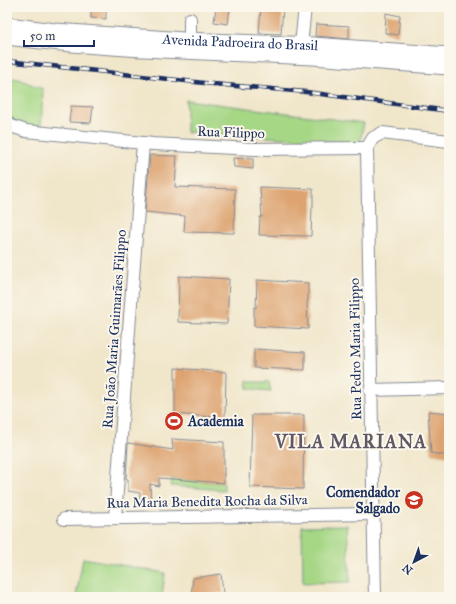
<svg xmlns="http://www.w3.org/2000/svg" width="456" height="604" font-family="'IM FELL Great Primer',serif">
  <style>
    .green { fill: #a6d785; stroke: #608372 }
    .building { fill: #dda36f }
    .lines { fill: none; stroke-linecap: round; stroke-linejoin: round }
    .minor-casing { stroke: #868a94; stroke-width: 14 }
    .major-casing { stroke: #868a94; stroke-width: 17 }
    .minor { stroke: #fff; stroke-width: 12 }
    .major { stroke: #fff; stroke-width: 15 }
    .rail-casing { stroke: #1b2f5e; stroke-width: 4.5 }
    .rail { stroke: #fbf7ec; stroke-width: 3; stroke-dasharray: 9; stroke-linecap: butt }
    .labels { text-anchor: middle; stroke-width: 4; stroke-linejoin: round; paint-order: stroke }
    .street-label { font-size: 14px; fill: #1b2f5e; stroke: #fbf7ec }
    .poi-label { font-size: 14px; font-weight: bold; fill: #1b2f5e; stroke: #fbf7ec; text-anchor: start }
    .district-label { font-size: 18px; font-weight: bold; letter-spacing: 1px; fill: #5f5864; stroke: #fbf7ec }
  </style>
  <rect width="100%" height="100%" fill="#fbf7ec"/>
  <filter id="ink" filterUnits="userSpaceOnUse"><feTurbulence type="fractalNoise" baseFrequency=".025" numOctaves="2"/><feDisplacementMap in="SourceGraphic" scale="8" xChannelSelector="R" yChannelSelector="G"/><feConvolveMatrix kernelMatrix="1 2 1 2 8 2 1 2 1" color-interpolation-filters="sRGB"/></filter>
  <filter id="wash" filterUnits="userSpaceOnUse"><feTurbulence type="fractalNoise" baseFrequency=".012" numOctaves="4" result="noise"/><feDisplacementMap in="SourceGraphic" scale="16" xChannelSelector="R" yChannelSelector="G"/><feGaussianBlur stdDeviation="0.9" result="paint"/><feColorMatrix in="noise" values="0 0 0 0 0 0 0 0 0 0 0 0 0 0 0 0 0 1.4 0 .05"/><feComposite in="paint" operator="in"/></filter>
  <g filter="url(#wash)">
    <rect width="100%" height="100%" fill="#f0e6ca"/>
    <g class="green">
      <polygon points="7,77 18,79 43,89 41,129 36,130 7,118"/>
      <polygon points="186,100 364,123 360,143 186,132"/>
      <polygon points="247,380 252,382 269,382 271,391 260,390 248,388"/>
      <polygon points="172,479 224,483 224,490 171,486"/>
      <polygon points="347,525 350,582 303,583 302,526"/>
      <polygon points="83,558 165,573 162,597 76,597"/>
    </g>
    <g id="blocks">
      <g class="building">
        <polygon points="91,7 106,7 106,19 91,18"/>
        <polygon points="216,7 230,7 228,24 214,22"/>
        <polygon points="261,7 283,7 281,34 259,33"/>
        <polygon points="386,13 400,16 398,35 385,33"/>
        <polygon points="316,24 349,26 349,39 315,36"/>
        <polygon points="71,106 93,107 91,123 69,122"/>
        <polygon points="150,155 177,156 175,187 235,189 234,233 184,232 185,216 145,212"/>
        <polygon points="233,158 253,159 253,169 234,167"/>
        <polygon points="260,187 313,189 313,207 312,207 311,236 259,235 260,217 262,217"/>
        <polygon points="179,276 229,279 227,324 178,322"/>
        <polygon points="257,280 308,283 308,301 307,301 308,329 254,326 254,307 256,308"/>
        <polygon points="254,349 305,352 305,370 254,368"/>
        <polygon points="175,368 226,372 225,418 175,414"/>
        <polygon points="428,411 449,413 449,456 431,453"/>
        <polygon points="252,415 304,415 303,489 250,487"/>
        <polygon points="172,439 224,442 224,483 159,478 159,486 150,484 151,504 139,503 140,493 128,491 128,479 126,479 128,443 173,450"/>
        <polygon points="221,574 223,593 191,597 193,578"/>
      </g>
    </g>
  </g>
  <g filter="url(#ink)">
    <use href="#blocks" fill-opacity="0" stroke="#868a94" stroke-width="1"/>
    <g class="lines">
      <g class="minor-casing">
        <g id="minor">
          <polyline points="190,40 190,19"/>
          <polyline points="301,45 305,7"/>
          <polyline points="7,122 11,126 26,131 153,144 254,149 367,148"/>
          <polyline points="370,390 449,388"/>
          <polyline points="115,517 143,143"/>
          <polyline points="64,519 374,514"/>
          <polyline points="375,597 367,148 373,138 382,133 449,141"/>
        </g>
      </g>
      <g class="major-casing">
        <g id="major">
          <path id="s1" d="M7,25L55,31L184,40L314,45L449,55"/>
          <path d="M7,37C108,50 211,52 313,57C358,60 404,64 449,67"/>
        </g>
      </g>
      <use href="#minor" class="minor"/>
      <use href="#major" class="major"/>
      <g class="rail-casing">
        <polyline id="rail" points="7,61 213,84 306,92 449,111"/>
      </g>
      <use href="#rail" class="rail"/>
    </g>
  </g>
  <defs>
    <g id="stadium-disc" transform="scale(1)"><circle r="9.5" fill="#c8321e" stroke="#fbf7ec"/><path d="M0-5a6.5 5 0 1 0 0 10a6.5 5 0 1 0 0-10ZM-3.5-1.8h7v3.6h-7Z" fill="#fff"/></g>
    <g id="school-disc" transform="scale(1)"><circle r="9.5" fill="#c8321e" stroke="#fbf7ec"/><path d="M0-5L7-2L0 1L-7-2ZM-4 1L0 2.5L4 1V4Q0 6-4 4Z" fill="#fff"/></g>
  </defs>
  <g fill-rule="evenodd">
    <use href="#stadium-disc" x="174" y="421"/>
    <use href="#school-disc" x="414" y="500"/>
  </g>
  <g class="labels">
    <g class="street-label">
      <text dy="5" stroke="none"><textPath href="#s1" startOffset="234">Avenida Padroeira do Brasil</textPath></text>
      <text transform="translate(231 132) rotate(2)" y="5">Rua Filippo</text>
      <text transform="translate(114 329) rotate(-86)" y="5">Rua João Maria Guimarães Filippo</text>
      <text transform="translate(355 349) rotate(-91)" y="5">Rua Pedro Maria Filippo</text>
      <text transform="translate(207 501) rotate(-1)" y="5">Rua Maria Benedita Rocha da Silva</text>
    </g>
    <g class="poi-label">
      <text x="188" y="426">Academia</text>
      <text x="400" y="497" text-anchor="end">Comendador<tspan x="400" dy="16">Salgado</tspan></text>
    </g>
    <g class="district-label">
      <text x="351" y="448">VILA MARIANA</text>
    </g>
  </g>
  <rect width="456" height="604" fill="none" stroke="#fbf7ec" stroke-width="24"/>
  <g transform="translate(414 562) rotate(221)" stroke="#fbf7ec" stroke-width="3" paint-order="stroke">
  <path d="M0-3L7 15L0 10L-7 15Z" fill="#1b2f5e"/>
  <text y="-6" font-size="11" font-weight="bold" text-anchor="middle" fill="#1b2f5e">N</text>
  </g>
  <path d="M24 40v6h70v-6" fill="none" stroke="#1b2f5e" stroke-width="2"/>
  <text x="30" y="40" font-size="12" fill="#1b2f5e" stroke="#fbf7ec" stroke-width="3" paint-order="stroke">50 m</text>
</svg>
